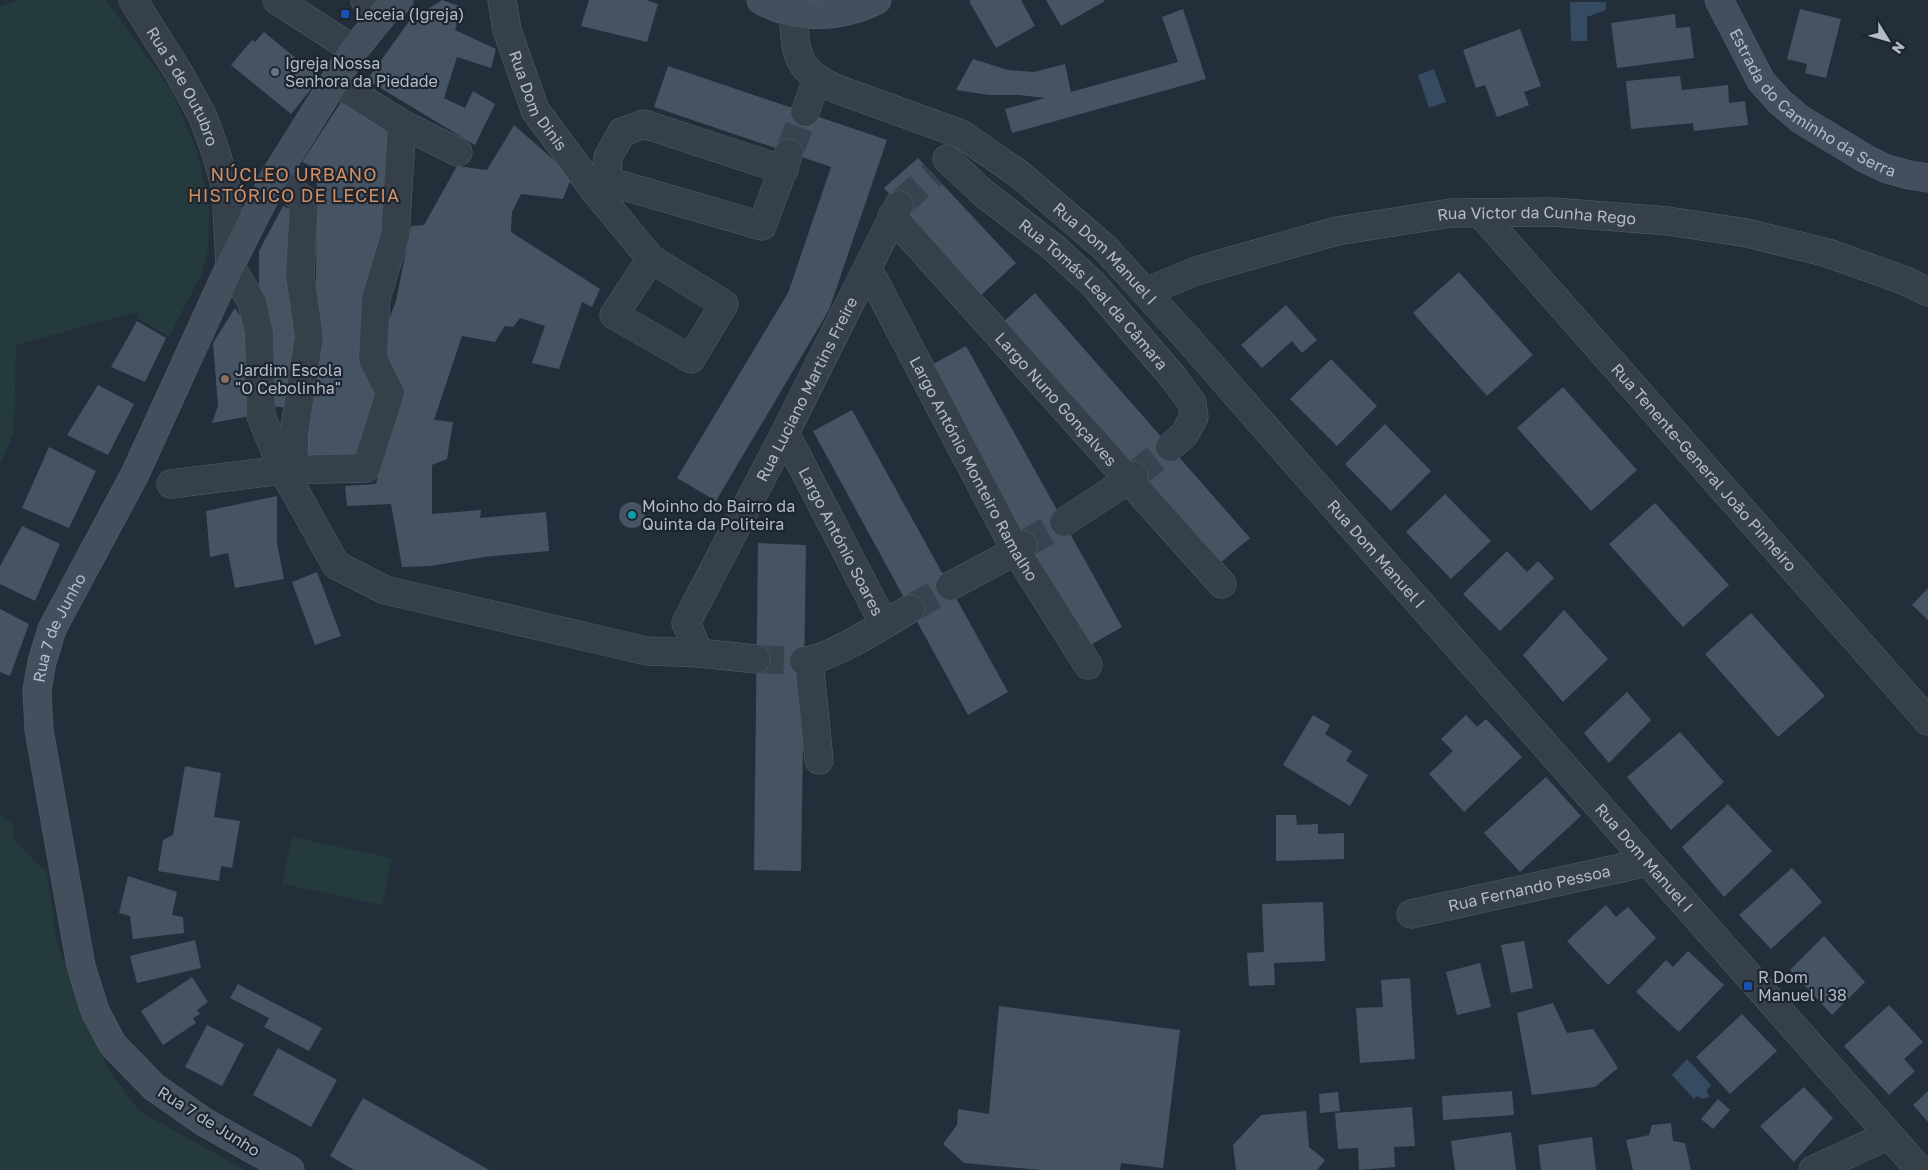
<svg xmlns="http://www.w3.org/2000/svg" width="1928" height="1170" font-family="'Golos Text',sans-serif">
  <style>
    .green { fill: #253a3c }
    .water { fill: #364a62 }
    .building { fill: #465362 }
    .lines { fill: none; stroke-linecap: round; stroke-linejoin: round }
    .street-tunnel { stroke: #384350; stroke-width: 28; stroke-dasharray: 28 14; stroke-linecap: butt }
    .street-casing { stroke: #555e69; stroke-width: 29 }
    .secondary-casing { stroke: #555e69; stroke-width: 29 }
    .street { stroke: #36404b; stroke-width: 28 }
    .secondary { stroke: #444f5e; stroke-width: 28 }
    .transit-dot { fill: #1a4fb4; stroke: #1c2530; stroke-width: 2 }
    .worship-dot { fill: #6b7280; stroke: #1c2530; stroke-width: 2 }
    .education-dot { fill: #8d6e63; stroke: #1c2530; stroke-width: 2 }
    .culture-dot { fill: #0f9aa8; stroke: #1c2530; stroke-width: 2 }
    .labels { text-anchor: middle; stroke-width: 4.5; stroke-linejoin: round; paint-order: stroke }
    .poi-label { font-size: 16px; fill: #b2bbc7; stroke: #1c2530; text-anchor: start }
    .street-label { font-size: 16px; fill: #b2bbc7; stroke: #1c2530 }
    .neighbourhood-label { font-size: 18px; letter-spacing: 1px; fill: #d38e61; stroke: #1c2530 }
  </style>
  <rect width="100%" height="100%" fill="#232e3b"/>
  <g class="green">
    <polygon points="18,0 106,0 170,88 197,150 210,211 207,254 202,273 169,337 137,318 137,312 16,345 14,432 0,465 0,7"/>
    <polygon points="0,814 14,825 14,839 37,864 46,870 57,942 87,1025 109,1070 139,1111 245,1170 0,1170"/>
    <polygon points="292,837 392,858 382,905 282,884"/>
  </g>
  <g class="water">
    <polygon points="1570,2 1606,2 1606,10 1587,17 1587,41 1571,41"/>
    <polygon points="1434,69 1446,102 1429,108 1418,75"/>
    <polygon points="1687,1059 1711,1085 1707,1090 1709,1097 1702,1099 1697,1096 1694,1099 1672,1075"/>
  </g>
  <g class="building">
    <polygon points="442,0 462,7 455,30 496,49 491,68 457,57 444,98 465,108 473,91 495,104 475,145 367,80 410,20"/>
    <polygon points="589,0 646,0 658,4 647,42 581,26"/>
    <polygon points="972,0 1021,0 1035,26 996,48 969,1"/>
    <polygon points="1046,0 1104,0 1105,1 1061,26"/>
    <polygon points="1183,9 1206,79 1012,133 1005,109 1045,98 1019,95 989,95 956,90 973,59 1008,70 1034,72 1065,64 1071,92 1178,62 1162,17"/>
    <polygon points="1800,9 1841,19 1826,78 1805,73 1807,64 1787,59"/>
    <polygon points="1675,14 1676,28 1690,27 1694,58 1617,68 1611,23"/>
    <polygon points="1520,29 1541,86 1524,92 1529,105 1497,117 1485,85 1476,88 1463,50"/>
    <polygon points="264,32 320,78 291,114 231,65 252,40 255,42"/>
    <polygon points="668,66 887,140 829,310 716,501 677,478 788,293 831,167 654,107"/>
    <polygon points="1680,76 1682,90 1728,85 1729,103 1745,101 1748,125 1694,131 1693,123 1631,129 1626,81"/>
    <polygon points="341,102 395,130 381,395 358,459 303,457 316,294 317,169 302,162"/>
    <polygon points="514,125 572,176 563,199 521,194 512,212 511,232 600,289 592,307 582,302 559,369 532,363 545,326 520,318 513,327 505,326 495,342 462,336 434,420 453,422 447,459 432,465 432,514 481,510 480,518 546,512 549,551 484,557 431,566 402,567 391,504 347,506 345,486 376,484 380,469 386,355 384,333 396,301 411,226 424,225 457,166 487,170"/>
    <polygon points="918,158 1016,263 979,297 884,188"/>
    <polygon points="283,206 294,211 302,334 287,408 273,406 259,289 259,251"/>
    <polygon points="1459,272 1533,355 1487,396 1413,313"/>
    <polygon points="1035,293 1250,538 1214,568 1001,324"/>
    <polygon points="1286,305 1317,340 1302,353 1292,341 1262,368 1241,345"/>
    <polygon points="235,308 252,334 255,415 212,423 218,406 213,343"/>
    <polygon points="137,321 166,338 145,382 111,367"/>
    <polygon points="966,346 1122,627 1082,650 924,369"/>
    <polygon points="1331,359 1377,406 1337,446 1290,399"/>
    <polygon points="98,385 134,404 108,455 67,435"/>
    <polygon points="1563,387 1637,470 1591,511 1517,428"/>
    <polygon points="852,410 1008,692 968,715 813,431"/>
    <polygon points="1385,424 1431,471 1391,511 1345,464"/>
    <polygon points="49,447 96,471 69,528 22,508"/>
    <polygon points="1445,494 1491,541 1451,579 1406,532"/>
    <polygon points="277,496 277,543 284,579 235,588 228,553 210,557 206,511"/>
    <circle cx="632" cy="515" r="13"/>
    <polygon points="1655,503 1729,585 1683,627 1609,544"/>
    <polygon points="22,526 60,544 35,601 0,584 0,566"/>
    <polygon points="758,543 806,545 801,871 754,870"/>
    <polygon points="1507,551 1527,572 1538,561 1554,578 1500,631 1463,594"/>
    <polygon points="317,572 341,636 315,645 292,582"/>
    <polygon points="1928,588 1928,620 1912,605"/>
    <polygon points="0,609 29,624 10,676 0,672"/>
    <polygon points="1564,610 1608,659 1563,702 1523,655"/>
    <polygon points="1751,613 1825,696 1778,737 1705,654"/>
    <polygon points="1627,692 1651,720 1609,763 1584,733"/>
    <polygon points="1313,715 1330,725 1325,734 1352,751 1346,761 1368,775 1350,806 1283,765"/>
    <polygon points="1466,715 1477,727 1486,719 1522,757 1464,812 1429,774 1453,751 1441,739"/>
    <polygon points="1680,732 1724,782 1671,830 1627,777"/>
    <polygon points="185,766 221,773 214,817 240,821 232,868 221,866 219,881 158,871 163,840 173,835"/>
    <polygon points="1546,777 1581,816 1520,872 1484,833"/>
    <polygon points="1728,804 1772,851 1724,897 1682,847"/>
    <polygon points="1276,815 1296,815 1297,825 1318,824 1318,834 1344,833 1344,859 1276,861"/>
    <polygon points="1792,868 1822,902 1771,949 1739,915"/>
    <polygon points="128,876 177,892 172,915 183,917 184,933 133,939 130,916 119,913"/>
    <polygon points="1323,902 1325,961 1274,963 1275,985 1249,986 1247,953 1264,952 1262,904"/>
    <polygon points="1606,905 1616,917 1628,907 1656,938 1608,985 1567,941"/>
    <polygon points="1824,936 1865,982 1832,1015 1790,970"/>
    <polygon points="195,940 201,968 137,983 130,956"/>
    <polygon points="1524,941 1533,988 1511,993 1501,945"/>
    <polygon points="1688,951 1724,985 1679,1032 1636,992 1666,960 1673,967"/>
    <polygon points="1480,963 1491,1007 1457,1015 1446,972"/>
    <polygon points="192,977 208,1002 197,1010 200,1014 193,1018 196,1023 163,1045 141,1011"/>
    <polygon points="1410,978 1415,1059 1360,1063 1356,1008 1383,1007 1381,980"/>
    <polygon points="238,984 322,1028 309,1051 264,1027 269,1018 230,998"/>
    <polygon points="1553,1003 1567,1033 1593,1029 1618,1068 1595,1087 1532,1095 1517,1013"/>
    <polygon points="1889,1005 1923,1042 1904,1059 1915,1071 1889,1095 1844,1046"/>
    <polygon points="999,1006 1180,1030 1163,1168 1121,1163 1120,1170 1041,1170 964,1163 943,1144 957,1125 958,1109 989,1114"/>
    <polygon points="1742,1014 1777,1051 1730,1094 1696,1057"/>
    <polygon points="207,1025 244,1044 222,1086 185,1067"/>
    <polygon points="278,1048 337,1080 311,1127 253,1095"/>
    <polygon points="1804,1087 1833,1118 1794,1162 1760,1126"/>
    <polygon points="1512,1091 1514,1115 1443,1120 1442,1096"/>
    <polygon points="1928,1091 1928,1122 1913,1105"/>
    <polygon points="1338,1092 1340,1111 1320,1113 1319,1094"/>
    <polygon points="363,1098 437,1140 489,1170 354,1170 330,1156"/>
    <polygon points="1718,1099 1730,1110 1713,1129 1701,1119"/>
    <polygon points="1412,1107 1415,1146 1394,1147 1395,1167 1359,1170 1358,1148 1338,1149 1335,1113"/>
    <polygon points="1306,1111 1309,1147 1325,1160 1317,1170 1236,1170 1233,1145 1261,1115"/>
    <polygon points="1671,1123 1673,1141 1685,1143 1691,1170 1633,1170 1626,1140 1649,1135 1652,1125"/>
    <polygon points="1511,1132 1516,1170 1455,1170 1451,1141"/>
    <polygon points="1592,1137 1596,1170 1541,1170 1538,1145"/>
  </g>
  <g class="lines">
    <g class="street-tunnel">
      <polyline points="789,153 805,112"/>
      <polyline points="899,205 933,174"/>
      <polyline points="1134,476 1170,447"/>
      <polyline points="1023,545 1064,522"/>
      <polyline points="910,609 950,586"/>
      <polyline points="756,659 804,661"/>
    </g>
    <g class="street-casing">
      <g id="street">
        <path id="s1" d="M133,0L179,73L203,117L216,153L226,188L230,266L252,302L259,333L261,416L283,470L336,565L385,590L647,651L699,653L756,659"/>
        <polyline points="277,0 354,50"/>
        <polyline points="365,0 384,13"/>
        <path id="s2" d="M502,0L507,30L535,110L595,191"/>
        <path id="s3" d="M793,12C796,55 795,70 837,89L961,134L1019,174L1105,248L1188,339L1305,473L1920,1170"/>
        <polyline points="335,82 402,124 458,152"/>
        <polyline points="805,112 817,80"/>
        <path id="s4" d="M947,159L982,192L1053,247L1078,270L1094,285L1173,377L1192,403L1194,417L1184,435L1170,447"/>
        <polyline points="784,170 644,124 622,132 608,157 607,181 762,226 789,153"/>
        <polyline points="274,178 304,200 300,275 309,337 294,433 294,470"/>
        <polyline points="607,181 595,191 651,259 724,304 691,359 614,315 651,259"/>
        <path id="s5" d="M1480,213L1928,721"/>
        <path id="s6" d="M892,216L1222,584"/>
        <path id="s7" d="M868,269L1016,551L1088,665"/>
        <path id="s8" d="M1146,292L1196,271L1337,231L1451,213L1553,212L1668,221L1747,233L1828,253L1906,281L1928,292"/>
        <path id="s9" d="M785,433L884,624"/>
        <polyline points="171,484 283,470 366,468 390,393 373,359 376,298 395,236 402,124"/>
        <polyline points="1064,522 1134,476"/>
        <polyline points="950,586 1016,551 1023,545"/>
        <path id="s10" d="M699,653L686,623L785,433L899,205"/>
        <path d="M804,661C827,661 888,622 910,609"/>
        <polyline points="809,661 819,760"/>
        <path id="s11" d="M1411,914L1648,862"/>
        <polyline points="1813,1170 1889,1135"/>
      </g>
    </g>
    <g class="secondary-casing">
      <g id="secondary">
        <path d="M761,0C796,21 841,18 877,0"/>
        <path id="s12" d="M1719,0L1761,81L1780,102L1800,119L1866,159L1887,169L1909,175L1928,178"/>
        <path id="s13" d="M290,1170L204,1122L154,1087L113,1045L95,1011L81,966L39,730L37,690L42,662L52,629L135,474L230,266L274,178L354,50L384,13L399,0"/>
      </g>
    </g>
    <use href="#street" class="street"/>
    <use href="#secondary" class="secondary"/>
  </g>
  <g class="transit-dot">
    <rect x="340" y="9" width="10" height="10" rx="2.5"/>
    <rect x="1743" y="981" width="10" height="10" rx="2.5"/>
  </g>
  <circle class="worship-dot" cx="275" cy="72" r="5"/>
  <circle class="education-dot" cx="225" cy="379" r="5"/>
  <circle class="culture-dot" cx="632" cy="515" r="5"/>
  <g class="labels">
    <g class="poi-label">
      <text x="355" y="20">Leceia (Igreja)</text>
      <text x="285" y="69">Igreja Nossa<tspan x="285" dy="18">Senhora da Piedade</tspan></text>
      <text x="235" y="376">Jardim Escola<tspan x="235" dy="18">"O Cebolinha"</tspan></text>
      <text x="642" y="512">Moinho do Bairro da<tspan x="642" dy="18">Quinta da Politeira</tspan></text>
      <text x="1758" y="983">R Dom<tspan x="1758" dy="18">Manuel I 38</tspan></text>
    </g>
    <g class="street-label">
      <text dy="6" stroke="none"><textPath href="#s1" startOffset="100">Rua 5 de Outubro</textPath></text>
      <text dy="6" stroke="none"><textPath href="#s12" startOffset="144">Estrada do Caminho da Serra</textPath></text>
      <text dy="6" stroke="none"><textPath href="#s2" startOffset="108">Rua Dom Dinis</textPath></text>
      <text dy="6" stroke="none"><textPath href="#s8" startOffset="402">Rua Victor da Cunha Rego</textPath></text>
      <text dy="6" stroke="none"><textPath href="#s3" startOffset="416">Rua Dom Manuel I</textPath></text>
      <text dy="6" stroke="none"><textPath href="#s4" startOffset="200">Rua Tomás Leal da Câmara</textPath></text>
      <text dy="6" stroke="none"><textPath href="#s10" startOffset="296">Rua Luciano Martins Freire</textPath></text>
      <text dy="6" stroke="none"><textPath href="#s6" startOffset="246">Largo Nuno Gonçalves</textPath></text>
      <text dy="6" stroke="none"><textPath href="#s5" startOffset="339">Rua Tenente-General João Pinheiro</textPath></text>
      <text dy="6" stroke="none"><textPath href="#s7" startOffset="226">Largo António Monteiro Ramalho</textPath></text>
      <text dy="6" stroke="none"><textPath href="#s9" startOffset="122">Largo António Soares</textPath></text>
      <text dy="6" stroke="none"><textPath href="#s3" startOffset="821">Rua Dom Manuel I</textPath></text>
      <text dy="6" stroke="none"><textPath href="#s13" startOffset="650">Rua 7 de Junho</textPath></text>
      <text dy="6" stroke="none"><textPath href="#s3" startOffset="1226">Rua Dom Manuel I</textPath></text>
      <text dy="6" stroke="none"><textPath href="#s11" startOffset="121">Rua Fernando Pessoa</textPath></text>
      <text transform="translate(209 1121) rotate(32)" y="6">Rua 7 de Junho</text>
    </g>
    <g class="neighbourhood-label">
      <text x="294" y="181">NÚCLEO URBANO<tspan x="294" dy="21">HISTÓRICO DE LECEIA</tspan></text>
    </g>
  </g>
  <g transform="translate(1888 40) rotate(127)" stroke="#1c2530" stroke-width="4" paint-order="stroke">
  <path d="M0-4L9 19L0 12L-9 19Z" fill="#b2bbc7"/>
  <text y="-8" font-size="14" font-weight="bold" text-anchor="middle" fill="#b2bbc7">N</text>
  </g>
</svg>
